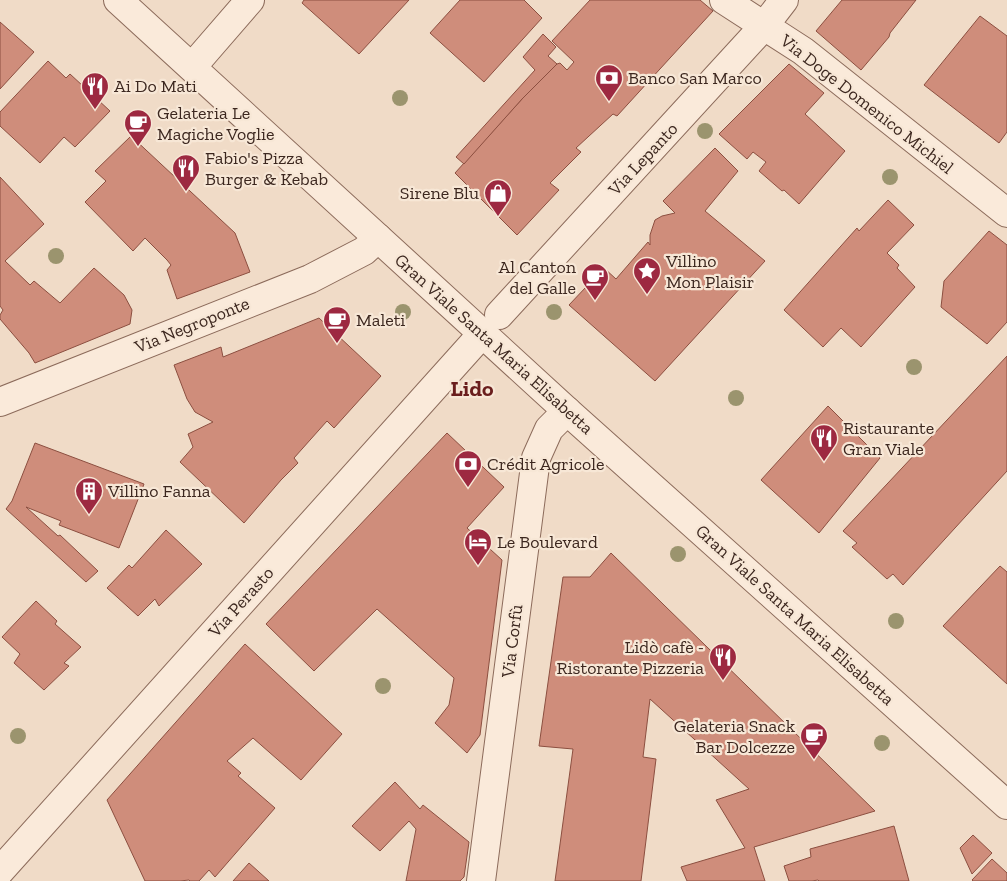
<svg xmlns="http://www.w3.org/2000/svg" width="1007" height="881" font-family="'Zilla Slab',serif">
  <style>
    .building { fill: #cf8d7b; stroke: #8c4f40 }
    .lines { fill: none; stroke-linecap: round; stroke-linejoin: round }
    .minor-casing { stroke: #8c6b5b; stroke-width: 30 }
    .minor { stroke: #faeada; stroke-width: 28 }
    .tree { fill: #9b946e }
    .labels { text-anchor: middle; stroke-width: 4.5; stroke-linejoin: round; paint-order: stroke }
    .poi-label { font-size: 18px; fill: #3c271f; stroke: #f7e7d6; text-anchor: start }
    .street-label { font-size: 18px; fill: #3c271f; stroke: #f7e7d6 }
    .district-label { font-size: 22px; font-weight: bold; fill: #6a1e1d; stroke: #f7e7d6 }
  </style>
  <rect width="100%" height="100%" fill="#f0dbc7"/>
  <g class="building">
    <polygon points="304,0 409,0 359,54 302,3"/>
    <polygon points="460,0 524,0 542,18 484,82 430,33"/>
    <polygon points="590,0 700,0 713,11 617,116 613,114 576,148 581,152 550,183 559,190 517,235 455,173 522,99 557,64 560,63 567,70 574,62 552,41"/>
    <polygon points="842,0 916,0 890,33 889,37 861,70 816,31"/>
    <polygon points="980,16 1007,36 1007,132 999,143 924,85"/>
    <polygon points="0,22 34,52 0,89"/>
    <polygon points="543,34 556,47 548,56 557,64 522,99 464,164 456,157 535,70 523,57"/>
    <polygon points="48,61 66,78 70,74 110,111 75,147 64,137 40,163 0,126 0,112"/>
    <polygon points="789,64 824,93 805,114 845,151 799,204 784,190 782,191 759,171 766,162 753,152 747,159 719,134"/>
    <polygon points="131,136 235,233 250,272 177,299 167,270 171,265 167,260 145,238 133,251 85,202 106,181 95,171"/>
    <polygon points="715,148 738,171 705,211 765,261 655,381 569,305 604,268 616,279 648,242 650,245 650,235 655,220 662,216 675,213 663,201"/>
    <polygon points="0,177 44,224 5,261 30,285 34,281 60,303 94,268 124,295 132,310 130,324 35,363 29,353 0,319 0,315 3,310 0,306"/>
    <polygon points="888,200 914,225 887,253 899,265 897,268 915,287 861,347 841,328 823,347 784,310 857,228 859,231"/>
    <polygon points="989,231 1007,245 1007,322 987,344 941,307 944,281"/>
    <polygon points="319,318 381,376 334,428 327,421 294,458 298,463 281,480 244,523 180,462 193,447 188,434 213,422 195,412 187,399 174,365 221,347 223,357"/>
    <polygon points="1007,356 1007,471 903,585 893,574 887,579 852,547 857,543 843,531"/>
    <polygon points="828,406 880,458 819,533 761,480"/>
    <polygon points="447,433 504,487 467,528 502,560 480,735 467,753 435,723 449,705 454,678 377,609 314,671 266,624"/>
    <polygon points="35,443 144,484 119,548 59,525 61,521 26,507 58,536 60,535 98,571 86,582 6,509 12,501"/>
    <polygon points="166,530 202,564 159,606 155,599 138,616 107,588 129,565 132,568"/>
    <polygon points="611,553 664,605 875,811 754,847 765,881 687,881 681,867 745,848 716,800 749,789 650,699 643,757 656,759 641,881 555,881 573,749 539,746 563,577 590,577"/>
    <polygon points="1000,566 1007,572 1007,684 943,626"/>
    <polygon points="36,601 57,621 55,624 81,647 64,663 69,666 44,690 14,663 20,654 2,637"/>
    <polygon points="245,644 342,734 301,780 253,738 227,761 241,773 238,776 275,808 215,877 209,870 199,881 190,881 189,880 180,881 145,881 107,800"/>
    <polygon points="395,782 420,809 423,805 469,842 464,877 460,881 406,881 416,829 409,821 380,851 352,826"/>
    <polygon points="894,826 909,881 819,881 818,880 812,881 789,881 784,866 811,857 810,849"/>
    <polygon points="973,835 992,853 972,874 960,848"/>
    <polygon points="992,859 1007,873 1007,881 973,881 972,880"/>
    <polygon points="249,863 269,881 233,881"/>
  </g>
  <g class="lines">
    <g class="minor-casing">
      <g id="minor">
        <polyline points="118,0 567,411 1007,805"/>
        <polyline points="724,0 803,51 1007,213"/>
        <polyline points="192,67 250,0"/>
        <polyline points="499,315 764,26 784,0"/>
        <polyline points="0,402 310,279 364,251 378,238"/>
        <polyline points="0,871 482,334"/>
        <polyline points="481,881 536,458 549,429 567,411"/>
      </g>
    </g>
    <use href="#minor" class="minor"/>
  </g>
  <g class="tree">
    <circle cx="400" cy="98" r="8"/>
    <circle cx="705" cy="131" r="8"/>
    <circle cx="890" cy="177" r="8"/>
    <circle cx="56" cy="256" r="8"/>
    <circle cx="403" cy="312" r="8"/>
    <circle cx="554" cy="312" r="8"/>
    <circle cx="914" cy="367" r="8"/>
    <circle cx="736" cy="398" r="8"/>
    <circle cx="678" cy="554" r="8"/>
    <circle cx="896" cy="621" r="8"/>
    <circle cx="383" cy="686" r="8"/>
    <circle cx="18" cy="736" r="8"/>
    <circle cx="882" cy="743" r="8"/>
  </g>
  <defs>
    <g id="bank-pin" transform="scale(1.4375)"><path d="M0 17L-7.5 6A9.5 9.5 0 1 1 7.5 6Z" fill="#9d2941" stroke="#f7e7d6"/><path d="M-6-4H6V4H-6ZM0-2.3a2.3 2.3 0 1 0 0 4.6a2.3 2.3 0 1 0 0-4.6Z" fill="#fff"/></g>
    <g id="restaurant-pin" transform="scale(1.4375)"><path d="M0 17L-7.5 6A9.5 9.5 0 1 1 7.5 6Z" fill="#9d2941" stroke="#f7e7d6"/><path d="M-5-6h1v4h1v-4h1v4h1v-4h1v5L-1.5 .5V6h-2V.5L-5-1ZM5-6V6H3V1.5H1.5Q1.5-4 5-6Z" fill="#fff"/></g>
    <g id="cafe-pin" transform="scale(1.4375)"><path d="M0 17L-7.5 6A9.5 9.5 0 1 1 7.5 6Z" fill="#9d2941" stroke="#f7e7d6"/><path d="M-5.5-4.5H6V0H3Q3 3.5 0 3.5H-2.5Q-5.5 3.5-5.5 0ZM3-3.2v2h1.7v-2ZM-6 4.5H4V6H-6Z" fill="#fff"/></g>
    <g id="shop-pin" transform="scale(1.4375)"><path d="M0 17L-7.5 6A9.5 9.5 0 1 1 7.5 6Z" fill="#9d2941" stroke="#f7e7d6"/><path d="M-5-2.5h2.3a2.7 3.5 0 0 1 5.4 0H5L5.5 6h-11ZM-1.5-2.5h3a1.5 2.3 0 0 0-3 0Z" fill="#fff"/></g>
    <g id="sight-pin" transform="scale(1.4375)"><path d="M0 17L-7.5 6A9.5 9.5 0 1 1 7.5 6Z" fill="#9d2941" stroke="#f7e7d6"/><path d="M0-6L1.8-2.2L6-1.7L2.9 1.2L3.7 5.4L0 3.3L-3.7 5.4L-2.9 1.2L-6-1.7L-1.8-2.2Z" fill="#fff"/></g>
    <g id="building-pin" transform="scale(1.4375)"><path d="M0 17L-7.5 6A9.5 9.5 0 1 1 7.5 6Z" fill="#9d2941" stroke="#f7e7d6"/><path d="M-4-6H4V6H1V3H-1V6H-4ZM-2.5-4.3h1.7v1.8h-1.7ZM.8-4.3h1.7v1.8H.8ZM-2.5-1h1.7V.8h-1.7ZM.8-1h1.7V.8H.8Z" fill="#fff"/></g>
    <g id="hotel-pin" transform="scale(1.4375)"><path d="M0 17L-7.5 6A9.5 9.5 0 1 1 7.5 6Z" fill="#9d2941" stroke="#f7e7d6"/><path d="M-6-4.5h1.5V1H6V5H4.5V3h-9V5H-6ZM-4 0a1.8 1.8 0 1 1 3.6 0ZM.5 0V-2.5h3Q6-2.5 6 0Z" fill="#fff"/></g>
  </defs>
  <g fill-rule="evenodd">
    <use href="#bank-pin" x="609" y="78"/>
    <use href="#restaurant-pin" x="95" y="86"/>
    <use href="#cafe-pin" x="138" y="123"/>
    <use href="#restaurant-pin" x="186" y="168"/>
    <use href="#shop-pin" x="498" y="193"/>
    <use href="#sight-pin" x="647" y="271"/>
    <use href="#cafe-pin" x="595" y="277"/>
    <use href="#cafe-pin" x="337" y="320"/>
    <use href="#restaurant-pin" x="824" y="438"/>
    <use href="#bank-pin" x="468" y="464"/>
    <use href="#building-pin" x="89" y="491"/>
    <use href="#hotel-pin" x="478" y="542"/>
    <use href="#restaurant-pin" x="723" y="657"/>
    <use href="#cafe-pin" x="814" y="736"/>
  </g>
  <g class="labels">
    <g class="poi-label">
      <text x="628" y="84">Banco San Marco</text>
      <text x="114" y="92">Ai Do Mati</text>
      <text x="157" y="119">Gelateria Le<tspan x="157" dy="21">Magiche Voglie</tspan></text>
      <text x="205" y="164">Fabio's Pizza<tspan x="205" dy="21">Burger &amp; Kebab</tspan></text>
      <text x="479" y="199" text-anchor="end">Sirene Blu</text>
      <text x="666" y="267">Villino<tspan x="666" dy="21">Mon Plaisir</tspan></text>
      <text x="576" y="273" text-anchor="end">Al Canton<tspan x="576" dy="21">del Galle</tspan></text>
      <text x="356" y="326">Maleti</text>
      <text x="843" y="434">Ristaurante<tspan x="843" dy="21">Gran Viale</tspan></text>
      <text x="487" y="470">Crédit Agricole</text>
      <text x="108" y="497">Villino Fanna</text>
      <text x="497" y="548">Le Boulevard</text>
      <text x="704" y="653" text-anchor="end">Lidò cafè -<tspan x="704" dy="21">Ristorante Pizzeria</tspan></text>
      <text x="795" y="732" text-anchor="end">Gelateria Snack<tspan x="795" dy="21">Bar Dolcezze</tspan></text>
    </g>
    <g class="street-label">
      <text transform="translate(867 104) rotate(38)" y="6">Via Doge Domenico Michiel</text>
      <text transform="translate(643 159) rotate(-47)" y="6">Via Lepanto</text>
      <text transform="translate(192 325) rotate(-22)" y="6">Via Negroponte</text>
      <text transform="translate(494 344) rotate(42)" y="6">Gran Viale Santa Maria Elisabetta</text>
      <text transform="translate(241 602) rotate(-48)" y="6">Via Perasto</text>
      <text transform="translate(795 615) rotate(42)" y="6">Gran Viale Santa Maria Elisabetta</text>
      <text transform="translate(512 641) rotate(-83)" y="6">Via Corfù</text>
    </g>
    <g class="district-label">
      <text x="472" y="396">Lido</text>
    </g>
  </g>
</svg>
